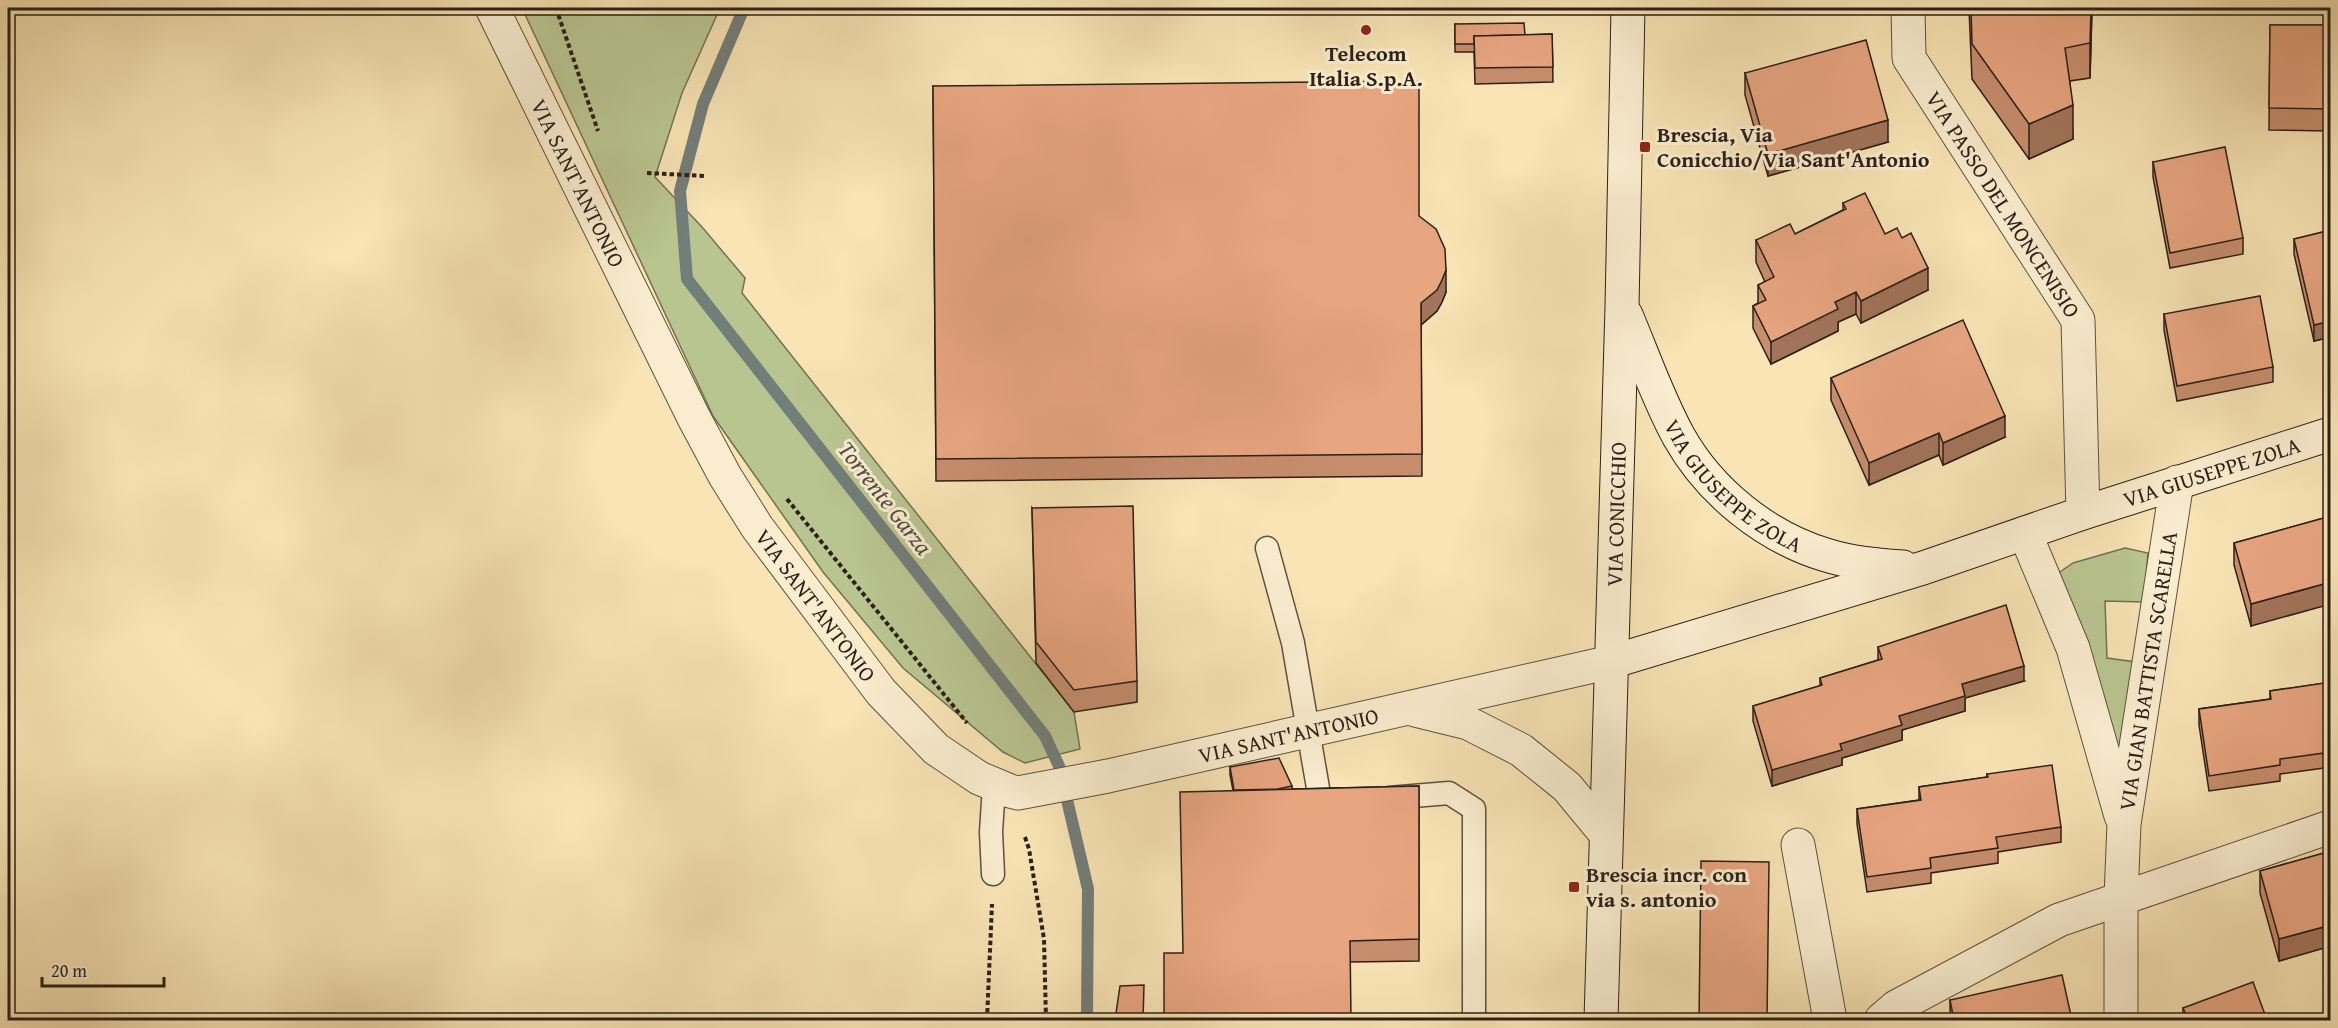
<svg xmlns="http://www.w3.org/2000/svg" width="2338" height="1028" font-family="'Gentium Book Plus',serif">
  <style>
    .green { fill: #b9c591; stroke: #727254; stroke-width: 1.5 }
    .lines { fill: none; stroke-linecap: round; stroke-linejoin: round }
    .stream { stroke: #737d79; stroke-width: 12 }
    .lane-casing { stroke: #5f503f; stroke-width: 25 }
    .street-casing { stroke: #5f503f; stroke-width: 35 }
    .secondary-casing { stroke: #2c1f18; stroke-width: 35 }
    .path { stroke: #2c1f18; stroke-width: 4; stroke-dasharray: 4.5 3; stroke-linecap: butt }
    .lane { stroke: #faedcf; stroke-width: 22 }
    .street { stroke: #faedcf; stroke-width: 33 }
    .secondary { stroke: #faedcf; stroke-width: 33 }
    .wall { fill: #c78e6e; stroke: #2c1f18; stroke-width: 1.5 }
    .shaded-wall { fill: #a2745a; stroke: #2c1f18; stroke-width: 1.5 }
    .building { fill: #e7a580; stroke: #2c1f18; stroke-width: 1.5 }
    .poi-dot { fill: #8f2418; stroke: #faedcf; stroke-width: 2 }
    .labels { text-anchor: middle; stroke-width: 6; stroke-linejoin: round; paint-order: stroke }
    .poi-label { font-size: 22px; font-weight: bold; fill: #2c1f18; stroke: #faedcf; text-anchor: start }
    .street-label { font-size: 22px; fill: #2c1f18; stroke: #faedcf }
    .water-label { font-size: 24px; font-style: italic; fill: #504e48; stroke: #faedcf }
  </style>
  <rect width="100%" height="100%" fill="#f8e4b5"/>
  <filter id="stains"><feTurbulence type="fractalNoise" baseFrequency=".00333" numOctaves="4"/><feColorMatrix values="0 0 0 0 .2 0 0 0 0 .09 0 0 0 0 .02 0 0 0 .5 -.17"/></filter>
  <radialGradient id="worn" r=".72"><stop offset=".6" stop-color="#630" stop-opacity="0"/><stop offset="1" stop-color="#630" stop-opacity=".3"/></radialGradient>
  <g class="green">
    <polygon points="522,8 720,8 682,93 655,177 702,227 745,278 742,293 1074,712 1080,749 1025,763 1003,752 903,668 823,572 713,416"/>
    <polygon points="2125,548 2148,553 2144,602 2105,601 2107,658 2136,662 2136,689 2116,762 2057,574 2073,563"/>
  </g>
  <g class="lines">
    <polyline class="stream" points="744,8 703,104 680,191 687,279 1045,736 1059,766 1088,889 1087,1020"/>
    <g class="lane-casing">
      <g id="lane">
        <polyline points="1267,548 1293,643 1319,794 1323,800 1342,800"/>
        <polyline points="1389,798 1449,793 1474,809 1474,1020"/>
        <polyline points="993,874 991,832 994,786"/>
      </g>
    </g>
    <g class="street-casing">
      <g id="street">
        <path id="s1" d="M492,8L694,418L725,476L757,527L881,692L936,749L979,778L1010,791L1018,793L1108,776L1611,662"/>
        <path id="s2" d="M1908,8L1909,58L2078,320L2083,513"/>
        <polyline points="2025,533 2073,648 2121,816"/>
        <polyline points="1415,710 1468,723 1521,750 1567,787 1605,833"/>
        <polyline points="1798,845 1830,1020"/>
        <polyline points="1881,1020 1896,1007 2059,920 2330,827"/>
        <path id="s3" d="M2121,1020V897L2124,824L2177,482"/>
      </g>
    </g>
    <g class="secondary-casing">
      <g id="secondary">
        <path id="s4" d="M1626,315C1643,355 1658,399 1679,437C1710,492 1766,537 1826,555C1851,563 1877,565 1903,567"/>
        <path id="s5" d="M1611,662L1923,568L2083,513L2330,434"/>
        <path id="s6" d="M1601,1020L1622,307L1628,8"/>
      </g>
    </g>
    <g class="path">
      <polyline points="556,8 598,131"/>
      <polyline points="647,173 706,176"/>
      <polyline points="787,499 967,723"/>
      <polyline points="1025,837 1029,849 1044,939 1046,1020"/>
      <polyline points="987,1020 992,904"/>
    </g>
    <use href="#lane" class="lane"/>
    <use href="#street" class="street"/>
    <use href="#secondary" class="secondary"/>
  </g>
  <g class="wall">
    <polygon points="1969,8 2092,8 2090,78 2070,81 2073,139 2029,159 1972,79"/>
    <polygon points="1455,24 1525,35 1552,34 1553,82 1475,84 1474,52 1455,52"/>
    <polygon points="2270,25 2331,25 2331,131 2269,130"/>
    <polygon points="1745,73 1888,142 1768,176 1745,95"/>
    <polygon points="933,86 1419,216 1446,292 1442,302 1437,311 1421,325 1422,476 936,481"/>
    <polygon points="2153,162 2243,238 2243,254 2170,268 2153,177"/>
    <polygon points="1843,203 1885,234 1928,290 1861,323 1856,314 1838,322 1838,331 1771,364 1753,328 1753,306 1758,303 1758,285 1765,282 1756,262 1756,240 1795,234 1843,210"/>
    <polygon points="2331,230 2331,337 2314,341 2294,254 2294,239"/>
    <polygon points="2164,314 2273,367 2273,382 2177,401 2164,330"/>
    <polygon points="1831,378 2005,437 1943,465 1939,455 1869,485 1831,400"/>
    <polygon points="1032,508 1137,681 1137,702 1074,712 1036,663"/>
    <polygon points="2331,516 2251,626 2234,565 2234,543"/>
    <polygon points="1878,647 2024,681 1965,698 1965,711 1902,730 1902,740 1842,758 1842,765 1772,786 1753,721 1753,706 1820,686 1820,678 1878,660"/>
    <polygon points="2331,682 2331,767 2280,774 2280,781 2209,791 2199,725 2199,709 2270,699 2270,691"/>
    <polygon points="1230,767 1292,786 1292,789 1419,786 1419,961 1350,962 1183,953 1233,790 1230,775"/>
    <polygon points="1987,774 2061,827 2061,842 1998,852 1998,863 1931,873 1931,883 1867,892 1857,824 1857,809 1919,800 1919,787 1987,777"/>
    <polygon points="2331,851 2331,946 2279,961 2260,893 2260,871"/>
    <polygon points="1950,1000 2072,1020 1950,1020"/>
    <polygon points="2183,1008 2267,1020 2183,1020"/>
  </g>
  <g class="shaded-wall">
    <polygon points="2091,8 2092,8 2090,78 2090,43"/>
    <polygon points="2073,105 2073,139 2029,159 2029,124"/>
    <polygon points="1888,120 1888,142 1768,176 1768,154"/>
    <polygon points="1928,268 1928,290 1861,323 1861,301"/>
    <polygon points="1446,270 1446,292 1442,302 1437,311 1421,325 1421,303"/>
    <polygon points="1856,292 1856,314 1838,322 1838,331 1771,364 1771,342 1835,302"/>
    <polygon points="2331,321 2331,337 2314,341 2314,325"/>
    <polygon points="2005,416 2005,437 1943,465 1943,443"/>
    <polygon points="1939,433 1939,455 1869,485 1869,463"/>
    <polygon points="2331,582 2331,604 2251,626 2251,604"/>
    <polygon points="2024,666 2024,681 1965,698 1965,711 1902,730 1902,740 1842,758 1842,765 1772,786 1772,770 1899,716 1962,684"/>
    <polygon points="2331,925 2331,946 2279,961 2279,939"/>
  </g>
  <g class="building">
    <polygon points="1971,8 2091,8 2090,43 2065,48 2073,105 2029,124 1972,44"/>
    <polygon points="1524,23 1525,35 1474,36 1474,44 1455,44 1455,24"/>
    <polygon points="2270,25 2331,25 2331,109 2269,108"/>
    <polygon points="1552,34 1553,67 1475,68 1474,36"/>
    <polygon points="1866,40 1888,120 1768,154 1745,73"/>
    <polygon points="1419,81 1419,216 1436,229 1445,249 1446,270 1442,280 1437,290 1421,303 1422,454 936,459 933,86"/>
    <polygon points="2225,147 2243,238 2170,253 2153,162"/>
    <polygon points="1865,193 1885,234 1897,228 1902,238 1911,233 1928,268 1861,301 1856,292 1835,302 1838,309 1771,342 1753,306 1766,300 1758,285 1774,277 1756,240 1790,224 1795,234 1846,209 1843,203"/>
    <polygon points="2331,230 2331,321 2314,325 2294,239"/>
    <polygon points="2260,296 2273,367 2177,386 2164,314"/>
    <polygon points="1963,320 2005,416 1943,443 1939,433 1869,463 1831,378"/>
    <polygon points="1133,506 1137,681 1074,690 1036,642 1032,508"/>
    <polygon points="2331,516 2331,582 2251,604 2234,543"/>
    <polygon points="2006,605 2024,666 1962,684 1965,696 1899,716 1902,725 1840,744 1842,750 1772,770 1753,706 1822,685 1820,678 1882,659 1878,647"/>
    <polygon points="2331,682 2331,752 2280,759 2280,765 2209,776 2199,709 2271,699 2270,691"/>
    <polygon points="1279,758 1292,786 1278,789 1234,790 1230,767"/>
    <polygon points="2052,765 2061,827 1996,837 1998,848 1930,858 1931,868 1867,877 1857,809 1921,800 1919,787 1988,777 1987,774"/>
    <polygon points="1419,786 1419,939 1350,941 1351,1020 1164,1020 1164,953 1183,953 1180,792"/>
    <polygon points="2331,851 2331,925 2279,939 2260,871"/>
    <polygon points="1701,861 1769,862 1767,1020 1699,1020"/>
    <polygon points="2062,975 2072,1020 1954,1020 1950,1000"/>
    <polygon points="2253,982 2267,1020 2188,1020 2183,1008"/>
    <polygon points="1144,985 1143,1020 1115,1020 1120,986"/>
  </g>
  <g class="poi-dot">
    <circle cx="1366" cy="30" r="6"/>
    <rect x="1639" y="141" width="12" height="12" rx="3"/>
    <rect x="1568" y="881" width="12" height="12" rx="3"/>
  </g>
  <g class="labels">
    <g class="poi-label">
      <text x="1366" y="61" text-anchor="middle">Telecom<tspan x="1366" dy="25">Italia S.p.A.</tspan></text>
      <text x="1657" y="142">Brescia, Via<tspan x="1657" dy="25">Conicchio/Via Sant'Antonio</tspan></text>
      <text x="1586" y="882">Brescia incr. con<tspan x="1586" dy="25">via s. antonio</tspan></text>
    </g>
    <g class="street-label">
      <text dy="8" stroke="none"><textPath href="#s1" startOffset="195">VIA SANT'ANTONIO</textPath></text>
      <text dy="8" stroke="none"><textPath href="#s2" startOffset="224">VIA PASSO DEL MONCENISIO</textPath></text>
      <text dy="8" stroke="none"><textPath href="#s5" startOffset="630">VIA GIUSEPPE ZOLA</textPath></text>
      <text dy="8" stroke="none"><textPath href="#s4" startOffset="207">VIA GIUSEPPE ZOLA</textPath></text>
      <text dy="8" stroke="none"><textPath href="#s6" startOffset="506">VIA CONICCHIO</textPath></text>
      <text dy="8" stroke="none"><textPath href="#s1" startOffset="681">VIA SANT'ANTONIO</textPath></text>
      <text dy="8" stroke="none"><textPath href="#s3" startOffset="351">VIA GIAN BATTISTA SCARELLA</textPath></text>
      <text dy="8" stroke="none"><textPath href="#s1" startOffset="1239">VIA SANT'ANTONIO</textPath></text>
    </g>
    <g class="water-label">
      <text transform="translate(885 498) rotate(52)" y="8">Torrente Garza</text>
    </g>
  </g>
  <rect width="2338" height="1028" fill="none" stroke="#f8e4b5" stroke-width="30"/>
  <rect x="9" y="9" width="2320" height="1010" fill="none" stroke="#2c1f18" stroke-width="3"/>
  <rect x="15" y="15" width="2308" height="998" fill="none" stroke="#2c1f18" stroke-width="1.5"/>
  <path d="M42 977v9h122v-9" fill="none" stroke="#2c1f18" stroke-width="3"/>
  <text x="51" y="977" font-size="18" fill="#2c1f18" stroke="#faedcf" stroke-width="4.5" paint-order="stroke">20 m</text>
  <rect width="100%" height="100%" filter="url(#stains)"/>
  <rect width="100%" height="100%" fill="url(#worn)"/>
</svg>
